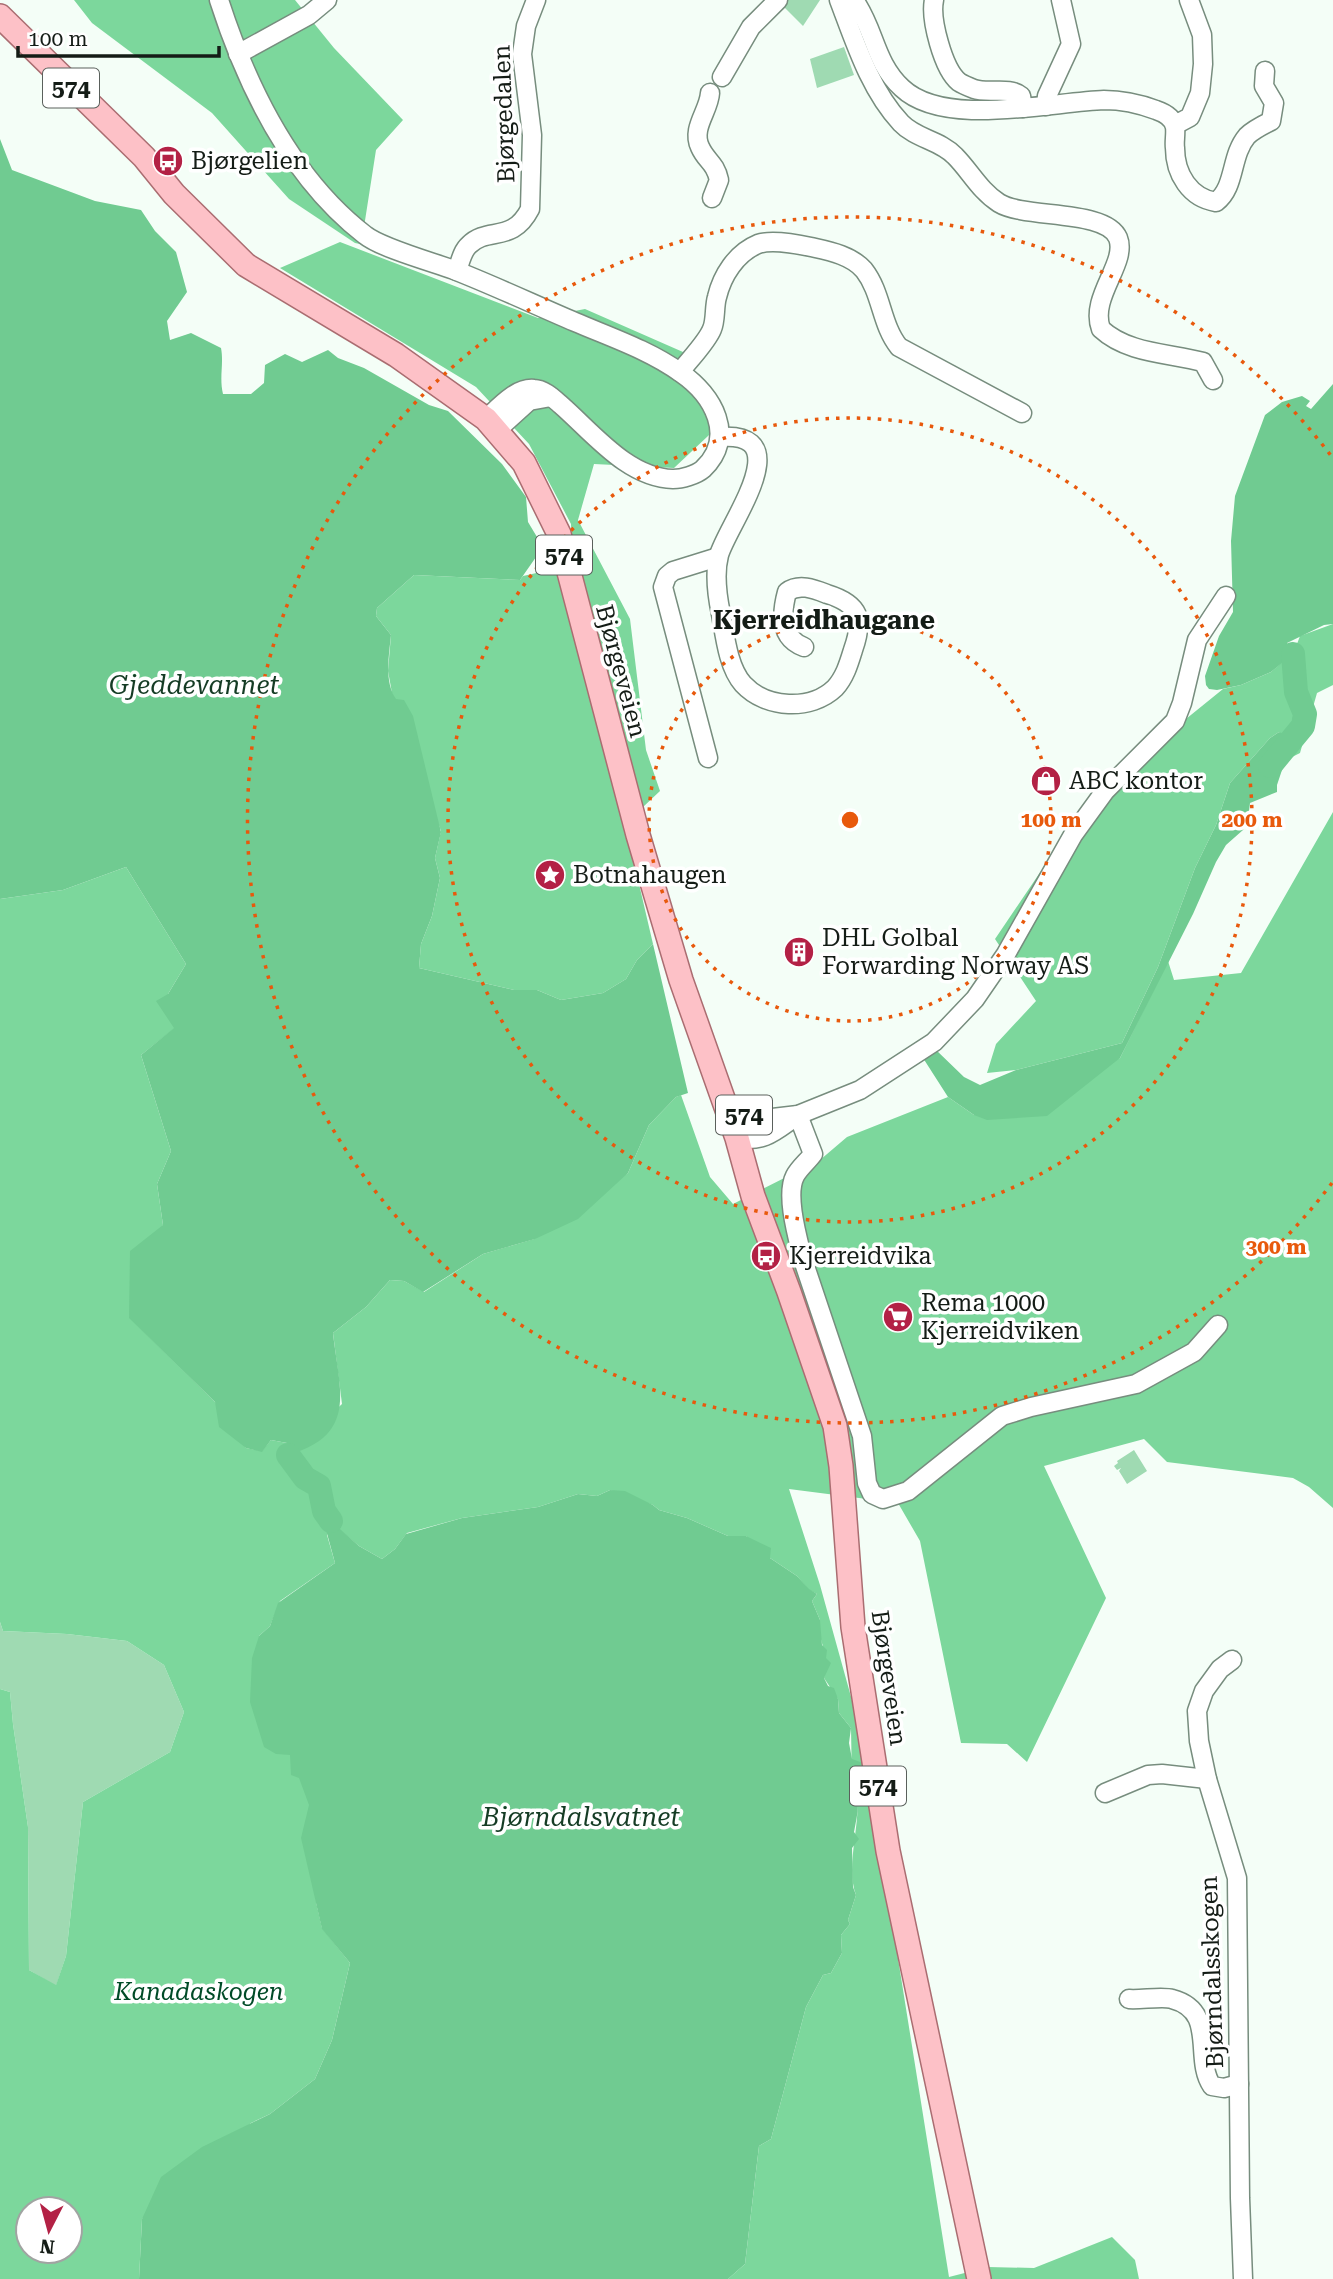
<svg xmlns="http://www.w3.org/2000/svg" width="1333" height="2279" font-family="'Roboto Serif',serif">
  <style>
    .green { fill: #9fdab2 }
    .forest { fill: #7cd79c; fill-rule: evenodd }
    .water { fill: #70cb91 }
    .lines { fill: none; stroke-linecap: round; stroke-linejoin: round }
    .river { stroke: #70cb91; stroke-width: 24 }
    .minor-casing { stroke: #778d7e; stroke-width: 21 }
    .major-casing { stroke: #aa6d71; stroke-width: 26 }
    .minor { stroke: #fff; stroke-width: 18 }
    .major { stroke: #fdc1c7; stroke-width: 23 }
    .ring { fill: none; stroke: #e8590c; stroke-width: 3.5; stroke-dasharray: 3.5 7 }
    .labels { text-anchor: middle; stroke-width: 7; stroke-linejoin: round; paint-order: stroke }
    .shield { fill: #fff; stroke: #5a605c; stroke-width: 2 }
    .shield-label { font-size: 23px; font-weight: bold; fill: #141c16 }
    .street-label { font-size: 24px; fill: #141c16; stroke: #fff }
    .poi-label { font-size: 24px; fill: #141c16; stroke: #fff; text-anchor: start }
    .park-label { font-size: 24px; font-style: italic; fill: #004b27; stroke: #fff }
    .neighbourhood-label { font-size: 26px; font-weight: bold; fill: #141c16; stroke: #fff }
    .water-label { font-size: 26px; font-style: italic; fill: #153c25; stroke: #fff }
    .centre { fill: #e8590c; stroke: #fff; stroke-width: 3.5 }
    .ring-label { font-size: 21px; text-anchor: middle; font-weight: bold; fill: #e8590c; stroke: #fff; stroke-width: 7; stroke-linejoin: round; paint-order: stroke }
  </style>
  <rect width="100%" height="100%" fill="#f4fef7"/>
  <g class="green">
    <polygon points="787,0 820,0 803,26 782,5"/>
    <polygon points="844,47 854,75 817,88 810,59"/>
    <polygon points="1134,1450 1147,1471 1127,1484 1119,1471 1121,1468 1117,1470 1114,1466 1118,1463 1117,1461"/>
    <polygon points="0,1622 3,1631 67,1634 127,1641 164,1665 184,1712 170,1752 83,1802 66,1956 56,1986 29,1970 28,1827 13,1724 10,1692 0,1689"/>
  </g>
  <g class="forest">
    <polygon points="74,0 295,0 334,48 403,120 376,150 364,227 435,255 419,256 355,243 289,199 212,113 92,23"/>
    <polygon points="340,242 538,318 585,309 683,352 682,381 725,420 674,468 594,464 578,520 630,619 646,750 660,791 625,824 653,944 637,960 626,979 603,993 561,1000 537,990 514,990 419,968 421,944 432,916 440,878 435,858 441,831 392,693 388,671 391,635 376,616 377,608 414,575 520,580 523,576 572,565 571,524 529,444 476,387 280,268"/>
    <polygon points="1333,624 1333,685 1317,693 1300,753 1286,760 1291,743 1279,732 1270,738 1230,783 1216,825 1195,868 1158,967 1122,1043 1016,1070 987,1073 996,1044 1036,1001 995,939 1041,871 1094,805 1160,740 1223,689 1241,685 1271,672 1294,652 1300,636"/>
    <path d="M1333,812V1508L1309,1487L1293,1478L1167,1462L1144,1439L1044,1466L1106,1598L1027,1762L1007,1744L961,1743L920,1541L898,1503L789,1489L820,1585L863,1740L949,2277L988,2267L1034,2268L1112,2237L1135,2260L1139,2279H728L745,2264L759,2146L771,2139L806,2007L823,1975L831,1973L842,1953L841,1935L850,1924L848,1920L856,1895C843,1862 868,1805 852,1784L851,1728L839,1713L838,1699L824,1678L826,1658L819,1632L820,1620L812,1601L817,1594L809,1590L797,1576L770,1558L746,1536H728L687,1518L659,1510L653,1505L610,1490L597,1496L578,1494L538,1507L462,1518L407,1533L395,1549L382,1559L359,1546L334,1525L327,1535L335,1563L280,1601L270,1626L259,1636L291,1755L314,1811L316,1902L322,1928L350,1963L332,2040L315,2079L270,2114L251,2123L142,2219L139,2279H0V1689L10,1692L13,1724L28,1827L29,1970L56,1985L66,1956L83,1802L170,1752L184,1712L164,1665L127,1641L67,1634L3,1631L0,1622V899L63,890L126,867L186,964L168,994L175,1028L141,1055L171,1151L157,1184L163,1225L129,1317L215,1402L246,1448L262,1451L271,1440L287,1443L288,1454L342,1404L333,1333L366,1307L390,1280L404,1281L424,1292L483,1254L534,1239L628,1173L649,1125L676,1097L681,1095L710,1177L733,1204L820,1160L847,1137L948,1097L974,1115L1120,1058L1168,961L1174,980L1241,973ZM28,2209H70V2251H28Z"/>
  </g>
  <g class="water">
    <path d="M0,139L12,170L95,201L141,210L155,231L176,252L187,292L167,321L170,340L191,333L221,348C224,364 219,377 223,394H251L264,383L265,365L285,354L302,362L328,350L338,358L364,368L429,405L448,411L502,464L526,497L528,522L543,547L520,580L414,575L377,608L376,616L391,635C389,655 384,682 396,699L404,700L413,716L441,832L435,858L440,878L432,916L421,944L419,968L514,990H537L561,1000L603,993L626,979L637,960L653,944L688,1093L676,1097L649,1125L628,1173L578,1219L535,1239L483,1254L423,1292L404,1281L390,1280L366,1307L333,1333C339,1389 359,1435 288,1455L287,1443L271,1440L262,1452L246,1448L219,1427L215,1402L129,1318L130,1251L163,1225L157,1184L171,1151L141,1055L174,1028L156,1001L168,994L186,964L126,867L63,890L0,899Z"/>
    <polygon points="1333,384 1333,624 1324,625 1287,643 1293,654 1271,672 1241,685 1217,690 1209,689 1206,685 1205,676 1219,636 1233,612 1231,541 1235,496 1265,415 1282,402 1302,396 1310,401 1306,406 1311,409"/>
    <polygon points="1279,732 1286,735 1291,743 1277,785 1277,792 1250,803 1248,819 1243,830 1226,845 1216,862 1193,914 1120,1058 1047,1116 987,1120 974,1115 948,1097 923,1058 935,1049 964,1077 980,1085 1016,1070 1122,1043 1158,967 1195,868 1216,825 1230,783 1270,738"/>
    <path d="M610,1490L625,1491L653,1505L659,1510L687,1518L728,1536H746L771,1548L770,1558L797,1576L809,1589L817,1594L812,1601L820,1620L822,1645L827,1650L826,1658L831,1663L824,1678L828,1686L834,1688L838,1699L839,1713L851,1728L849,1743L852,1759L863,1763L859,1771L852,1773V1784C862,1799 857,1815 854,1832L859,1839L852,1848L853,1887L856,1895L848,1920L850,1924L841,1935L842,1953L831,1973L823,1975L806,2007L771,2139L759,2146L745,2264L728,2279H139L142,2219L161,2177L202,2147L270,2114L315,2079L332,2040L350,1963L322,1929L301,1838L309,1805L299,1778L291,1775L290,1755L276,1754L264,1747L250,1702L252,1658L259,1636L270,1626L278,1603L335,1563L325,1526L331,1521L359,1546L382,1559L395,1549L406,1534L462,1518L538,1507L578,1494L597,1496Z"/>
  </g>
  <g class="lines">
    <g class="river">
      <polyline points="1270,766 1303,726 1305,714 1296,692 1293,654"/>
      <polyline points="288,1455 305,1478 319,1486 324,1511 331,1521"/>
    </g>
    <g class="minor-casing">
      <g id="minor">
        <path d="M219,0C247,87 291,178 365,235C381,248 432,262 454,270C495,286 535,305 575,322C610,337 649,350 681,373C713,395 737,437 703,469C696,475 682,479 673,479C628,478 593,433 561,405C554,399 544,389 534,389C516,387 498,408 486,419"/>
        <path d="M839,0C855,42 870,90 901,123C916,139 940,140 955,156C970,171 980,191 999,203C1025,219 1106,209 1118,238C1128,263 1089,297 1101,329C1128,354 1170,353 1203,362L1213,380"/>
        <path d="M854,0C875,29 874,62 902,88C944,128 1050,102 1104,100C1122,100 1140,104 1156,110C1165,113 1173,118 1175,127C1176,134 1174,142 1175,148C1175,174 1190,198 1216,202C1236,187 1230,156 1247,136C1253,130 1263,125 1271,121L1274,103L1264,86L1265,71"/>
        <path d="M934,0C930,19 943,69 959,82C962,84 969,87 974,89C989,94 1009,86 1021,96L1023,108"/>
        <polyline points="238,54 309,15 327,0"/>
        <polyline points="722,77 751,27 778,0"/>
        <path d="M710,93C709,111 691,128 700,147C706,161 715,162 719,180L712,198"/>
        <polyline points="1046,106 1047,96 1071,44 1061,0"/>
        <polyline points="1175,125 1190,117 1200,93 1203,64 1202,35 1189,0"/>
        <path d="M457,271C460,263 462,251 469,245C488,226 512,244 530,209L532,135L522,54L526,26L536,0"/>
        <path d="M680,372C689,360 707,342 712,329C716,320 714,307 717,297C722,276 736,253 758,244C772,239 797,244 811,247C829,251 851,255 864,270C882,293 881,325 899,347L1022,413"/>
        <polyline points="497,430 529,401 551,397"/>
        <path d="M720,437C800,431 728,524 719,555C714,574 717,595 721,614C725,636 728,667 743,684C766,709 811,711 835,688C845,677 849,663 853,650C864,619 860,604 827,594C814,589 799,583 787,592C781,614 780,638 804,647"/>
        <polyline points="708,758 663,587 667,576 673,571 718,557"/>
        <path d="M798,1115C776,1130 765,1143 737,1138L747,1125L764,1119L798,1115L860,1090L934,1042L975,999L1006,954L1073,835L1105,791L1175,721L1182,703L1197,640L1226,596"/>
        <path d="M798,1115L813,1154C808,1161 799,1168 795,1176C785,1195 798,1239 803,1260L862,1436L867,1483L872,1494L883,1499L908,1491L1002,1416L1031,1407L1136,1384L1194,1352L1218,1325"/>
        <polyline points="1232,1660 1220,1669 1204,1691 1197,1711 1199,1741 1207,1779 1237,1878 1240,2198 1243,2279"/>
        <polyline points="1105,1793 1148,1775 1162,1774 1207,1779"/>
        <path d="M1129,1999C1141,2000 1163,1996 1172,1999C1218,2011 1193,2059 1212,2086L1224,2088L1239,2084"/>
      </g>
    </g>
    <g class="major-casing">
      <polyline id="major" points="0,16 144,157 174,194 246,265 396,355 486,419 524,463 559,534 638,835 681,980 737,1138 753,1196 789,1292 835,1426 841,1466 853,1627 888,1851 979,2279"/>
    </g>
    <use href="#minor" class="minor"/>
    <use href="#major" class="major"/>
  </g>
  <g class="ring">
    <circle cx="850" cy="820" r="201"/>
    <circle cx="850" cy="820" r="402"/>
    <path d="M1332 1183A603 603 0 1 1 1332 457"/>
  </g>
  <defs>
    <g id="bus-disc" transform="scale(1.575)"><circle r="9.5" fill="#b32145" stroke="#fff"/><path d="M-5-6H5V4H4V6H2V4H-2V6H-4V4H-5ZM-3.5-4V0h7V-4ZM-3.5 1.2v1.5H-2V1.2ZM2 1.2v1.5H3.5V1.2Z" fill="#fff"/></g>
    <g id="shop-disc" transform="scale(1.575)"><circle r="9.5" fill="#b32145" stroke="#fff"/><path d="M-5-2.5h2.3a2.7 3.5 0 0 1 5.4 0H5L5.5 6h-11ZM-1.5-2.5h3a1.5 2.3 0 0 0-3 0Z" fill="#fff"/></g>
    <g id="sight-disc" transform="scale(1.575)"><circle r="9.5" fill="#b32145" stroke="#fff"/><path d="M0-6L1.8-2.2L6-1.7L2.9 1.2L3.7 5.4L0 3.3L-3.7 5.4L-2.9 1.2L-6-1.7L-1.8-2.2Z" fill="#fff"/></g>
    <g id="building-disc" transform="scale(1.575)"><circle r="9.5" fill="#b32145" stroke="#fff"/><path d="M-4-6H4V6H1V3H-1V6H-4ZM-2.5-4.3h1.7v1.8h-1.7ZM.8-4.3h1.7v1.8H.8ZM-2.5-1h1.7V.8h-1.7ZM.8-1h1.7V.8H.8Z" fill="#fff"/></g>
    <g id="supermarket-disc" transform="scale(1.575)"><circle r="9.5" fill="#b32145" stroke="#fff"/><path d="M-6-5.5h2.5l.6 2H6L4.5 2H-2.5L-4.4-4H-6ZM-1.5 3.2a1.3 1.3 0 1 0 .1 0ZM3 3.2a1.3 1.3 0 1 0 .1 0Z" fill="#fff"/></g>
  </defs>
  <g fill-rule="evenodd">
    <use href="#bus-disc" x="168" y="161"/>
    <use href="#shop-disc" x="1046" y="781"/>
    <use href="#sight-disc" x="550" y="875"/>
    <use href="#building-disc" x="799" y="952"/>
    <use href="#bus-disc" x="766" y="1256"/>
    <use href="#supermarket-disc" x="898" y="1317"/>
  </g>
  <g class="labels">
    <g class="shield">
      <rect x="43" y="68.5" width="56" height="39" rx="5"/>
      <rect x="536" y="535.5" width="56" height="39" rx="5"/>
      <rect x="716" y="1095.5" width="56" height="39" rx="5"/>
      <rect x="850" y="1766.5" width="56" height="39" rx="5"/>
    </g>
    <g class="shield-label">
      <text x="71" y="96">574</text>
      <text x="564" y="563">574</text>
      <text x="744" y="1123">574</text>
      <text x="878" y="1794">574</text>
    </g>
    <g class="street-label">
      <text transform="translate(504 114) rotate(-92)" y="8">Bjørgedalen</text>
      <text transform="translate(621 671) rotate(75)" y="8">Bjørgeveien</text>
      <text transform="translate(889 1678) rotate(82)" y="8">Bjørgeveien</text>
      <text transform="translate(1212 1972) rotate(-92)" y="8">Bjørndalsskogen</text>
    </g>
    <g class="poi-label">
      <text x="191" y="169">Bjørgelien</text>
      <text x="1069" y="789">ABC kontor</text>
      <text x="573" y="883">Botnahaugen</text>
      <text x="822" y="946">DHL Golbal<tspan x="822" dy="28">Forwarding Norway AS</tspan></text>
      <text x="789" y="1264">Kjerreidvika</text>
      <text x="921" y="1311">Rema 1000<tspan x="921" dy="28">Kjerreidviken</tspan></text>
    </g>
    <g class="park-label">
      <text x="199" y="2000">Kanadaskogen</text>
    </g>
    <g class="neighbourhood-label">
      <text x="824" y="629">Kjerreidhaugane</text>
    </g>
    <g class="water-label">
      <text x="194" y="694">Gjeddevannet</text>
      <text x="581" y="1826">Bjørndalsvatnet</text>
    </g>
  </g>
  <circle cx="850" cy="820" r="10" class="centre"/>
  <g class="ring-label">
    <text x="1051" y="827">100 m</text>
    <text x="1252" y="827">200 m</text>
    <text x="1276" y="1254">300 m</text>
  </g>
  <g transform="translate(49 2230) rotate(186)"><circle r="33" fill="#ffffff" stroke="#a1a4a2" stroke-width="2"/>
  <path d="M0-5L12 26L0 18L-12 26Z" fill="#b32145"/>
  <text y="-10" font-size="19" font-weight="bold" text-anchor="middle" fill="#141c16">N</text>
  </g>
  <path d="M18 46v10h201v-10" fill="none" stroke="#141c16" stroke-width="3.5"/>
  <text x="28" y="46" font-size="21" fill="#141c16" stroke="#ffffff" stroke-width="5" paint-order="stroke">100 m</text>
</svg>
